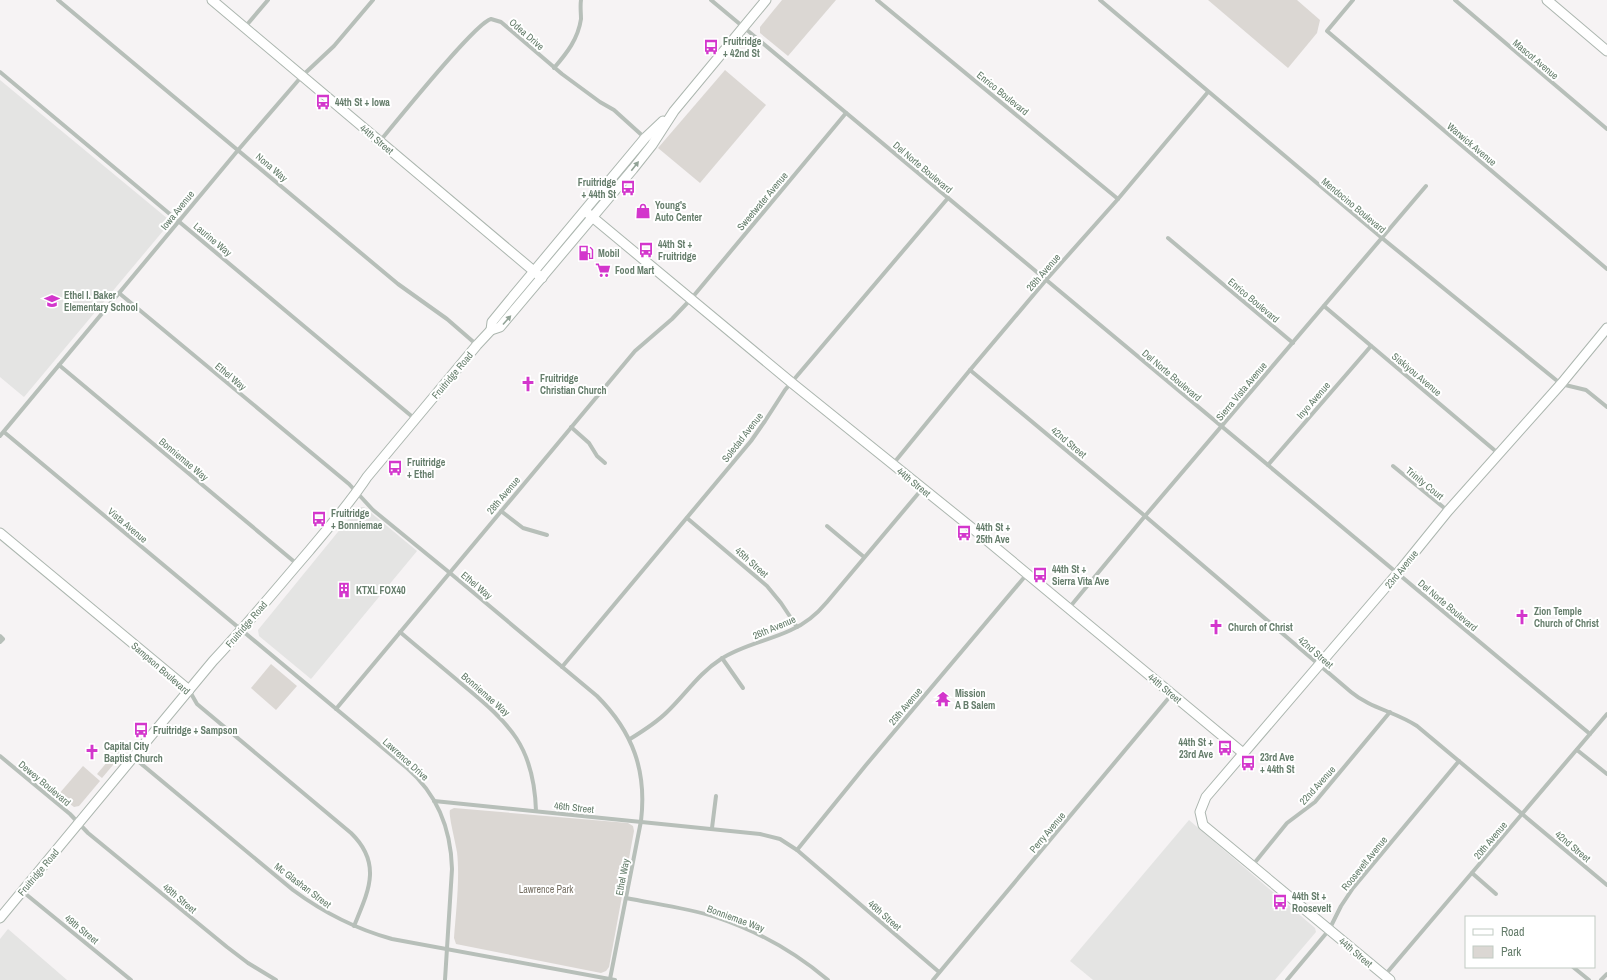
<svg xmlns="http://www.w3.org/2000/svg" width="1607" height="980" font-family="'Archivo Narrow',sans-serif">
  <style>
    .built { fill: #e4e4e3 }
    .green { fill: #dbd7d3 }
    .lines { fill: none; stroke-linecap: round; stroke-linejoin: round }
    .secondary-casing { stroke: #acb6af; stroke-width: 11 }
    .street { stroke: #b7bfb9; stroke-width: 4 }
    .secondary { stroke: #fff; stroke-width: 9 }
    .oneway { fill: #92a397 }
    .labels { text-anchor: middle; stroke-width: 4; stroke-linejoin: round; paint-order: stroke }
    .street-label { font-size: 10px; fill: #647c6a; stroke: #fff }
    .poi-label { font-size: 10px; font-weight: bold; fill: #647c6a; stroke: #fff; text-anchor: start }
    .park-label { font-size: 10px; fill: #797266; stroke: #fff }
  </style>
  <rect width="100%" height="100%" fill="#f6f3f4"/>
  <g class="built">
    <polygon points="0,80 168,219 168,225 24,397 0,377"/>
    <polygon points="364,507 417,551 311,679 259,636 258,630 355,511 360,507"/>
    <polygon points="1189,820 1315,928 1316,932 1275,980 1093,980 1070,961"/>
    <polygon points="8,929 67,980 0,980 0,939"/>
  </g>
  <g class="green">
    <polygon points="782,0 836,0 788,56 760,33 760,27"/>
    <polygon points="1208,0 1297,0 1320,20 1317,33 1288,68"/>
    <polygon points="725,70 766,105 700,183 658,148"/>
    <polygon points="271,664 297,686 276,710 251,688"/>
    <polygon points="124,742 129,746 102,778 97,774"/>
    <polygon points="83,766 100,781 79,806 74,807 58,795"/>
    <path d="M454,808L628,823L633,826L634,831L609,967L606,971L601,973L456,944L454,938C456,912 460,878 457,852C456,844 448,814 450,810Z"/>
  </g>
  <g class="lines">
    <g class="secondary-casing">
      <g id="secondary">
        <polyline points="212,0 542,278"/>
        <polyline points="1547,0 1607,51"/>
        <polyline points="585,211 792,383 972,528 1243,753"/>
        <polyline points="491,330 492,322 510,300 645,138 663,121"/>
        <polyline points="0,533 189,690"/>
        <path d="M0,918L213,661C246,626 277,588 309,551C329,527 350,503 367,477L477,345L491,330L500,327L633,169L652,145L674,111L766,0"/>
        <polyline points="1390,980 1203,825 1200,812 1206,797 1397,574 1448,511 1561,384 1607,328"/>
      </g>
    </g>
    <g class="street">
      <polyline points="58,0 398,284 447,319 477,345"/>
      <polyline points="711,0 1590,734"/>
      <polyline points="877,0 1118,199"/>
      <polyline points="1100,0 1382,238 1561,384 1586,390 1607,407"/>
      <polyline points="1353,0 1327,31 1607,269"/>
      <polyline points="1455,0 1607,129"/>
      <polyline points="245,27 268,0"/>
      <path d="M554,68C567,53 578,39 581,19C581,13 580,6 581,0"/>
      <polyline points="0,72 415,419"/>
      <path d="M380,141C396,122 475,23 491,19L501,22L562,74L600,102L614,110L645,138"/>
      <polyline points="1168,238 1293,343"/>
      <path d="M119,293L349,484L373,510L450,573L597,696C633,732 647,771 641,821L610,979"/>
      <polyline points="1324,306 1499,454"/>
      <polyline points="59,365 297,564"/>
      <path d="M970,370L1145,516L1351,692C1370,708 1396,712 1417,726L1607,885"/>
      <polyline points="571,427 589,443 597,456 605,463"/>
      <path d="M4,432L407,768C437,794 451,830 452,869L445,980"/>
      <polyline points="0,436 239,149 302,76 334,46 373,0"/>
      <polyline points="893,464 970,370 1046,280 1118,199 1208,92"/>
      <polyline points="1268,465 1371,346"/>
      <polyline points="1393,466 1448,511"/>
      <polyline points="501,511 523,528 547,535"/>
      <polyline points="687,518 767,586 781,603 797,627"/>
      <polyline points="827,526 864,557"/>
      <polyline points="1069,608 1145,516 1426,186"/>
      <path d="M400,632C421,650 442,667 463,685C510,724 534,746 536,811"/>
      <polyline points="0,636 3,639 0,642"/>
      <polyline points="722,658 743,688"/>
      <polyline points="562,667 751,441 765,421 785,390 948,198"/>
      <path d="M189,690L197,704L351,833C383,864 368,892 354,926"/>
      <polyline points="336,709 635,351 672,319 691,299 846,113"/>
      <path d="M630,739C643,731 656,723 667,712C685,695 699,673 721,659C742,645 768,641 791,630C805,624 817,614 827,602L922,489"/>
      <polyline points="1577,750 1607,774"/>
      <polyline points="0,756 70,814 88,833 227,947 248,963 276,980"/>
      <path d="M133,757L293,890C324,913 356,929 392,939L615,980"/>
      <polyline points="434,801 760,834 780,839 797,850 939,972"/>
      <polyline points="712,828 716,796"/>
      <polyline points="797,850 866,765 1027,574"/>
      <polyline points="1252,866 1287,823 1315,802 1390,712"/>
      <polyline points="1472,873 1496,894"/>
      <polyline points="22,891 131,980"/>
      <path d="M626,898C656,904 687,908 716,917C758,931 795,952 828,980"/>
      <polyline points="1573,967 1589,980"/>
      <polyline points="1385,975 1607,714"/>
      <polyline points="933,980 1172,694"/>
      <polyline points="1287,980 1329,930 1341,906 1353,888 1459,761"/>
      <polyline points="1601,980 1607,974"/>
    </g>
    <use href="#secondary" class="secondary"/>
  </g>
  <defs><path id="oneway-solid" d="M-6-.8H1V-3.2L6.5 0L1 3.2V.8H-6Z"/></defs>
  <g class="oneway">
    <use href="#oneway-solid" transform="translate(635 166) rotate(-52)"/>
    <use href="#oneway-solid" transform="translate(507 320) rotate(-48)"/>
  </g>
  <defs>
    <g id="bus-bare" transform="scale(1.2)"><path d="M-5-6H5V4H4V6H2V4H-2V6H-4V4H-5ZM-3.5-4V0h7V-4ZM-3.5 1.2v1.5H-2V1.2ZM2 1.2v1.5H3.5V1.2Z" fill="#d336cc" stroke="#fff" stroke-width="2.5" paint-order="stroke"/></g>
    <g id="shop-bare" transform="scale(1.2)"><path d="M-5-2.5h2.3a2.7 3.5 0 0 1 5.4 0H5L5.5 6h-11ZM-1.5-2.5h3a1.5 2.3 0 0 0-3 0Z" fill="#d336cc" stroke="#fff" stroke-width="2.5" paint-order="stroke"/></g>
    <g id="fuel-bare" transform="scale(1.2)"><path d="M-5.5-6h7V0h2V4h1.3V-2.5L3-4.5l.8-.8L6-3V5H2.5V1h-1V6h-7ZM-4.2-4.7v3.2H.2V-4.7Z" fill="#d336cc" stroke="#fff" stroke-width="2.5" paint-order="stroke"/></g>
    <g id="supermarket-bare" transform="scale(1.2)"><path d="M-6-5.5h2.5l.6 2H6L4.5 2H-2.5L-4.4-4H-6ZM-1.5 3.2a1.3 1.3 0 1 0 .1 0ZM3 3.2a1.3 1.3 0 1 0 .1 0Z" fill="#d336cc" stroke="#fff" stroke-width="2.5" paint-order="stroke"/></g>
    <g id="school-bare" transform="scale(1.2)"><path d="M0-5L7-2L0 1L-7-2ZM-4 1L0 2.5L4 1V4Q0 6-4 4Z" fill="#d336cc" stroke="#fff" stroke-width="2.5" paint-order="stroke"/></g>
    <g id="church-bare" transform="scale(1.2)"><path d="M-1.2-6h2.4v3.5h3.3v2.4h-3.3V6h-2.4V-.1h-3.3v-2.4h3.3Z" fill="#d336cc" stroke="#fff" stroke-width="2.5" paint-order="stroke"/></g>
    <g id="building-bare" transform="scale(1.2)"><path d="M-4-6H4V6H1V3H-1V6H-4ZM-2.5-4.3h1.7v1.8h-1.7ZM.8-4.3h1.7v1.8H.8ZM-2.5-1h1.7V.8h-1.7ZM.8-1h1.7V.8H.8Z" fill="#d336cc" stroke="#fff" stroke-width="2.5" paint-order="stroke"/></g>
    <g id="temple-bare" transform="scale(1.2)"><path d="M0-6L5-2H3V0L6.5 2.5H4V6H1.5V3h-3V6H-4V2.5H-6.5L-3 0V-2H-5Z" fill="#d336cc" stroke="#fff" stroke-width="2.5" paint-order="stroke"/></g>
  </defs>
  <g fill-rule="evenodd">
    <use href="#bus-bare" x="711" y="47"/>
    <use href="#bus-bare" x="323" y="102"/>
    <use href="#bus-bare" x="628" y="188"/>
    <use href="#shop-bare" x="643" y="211"/>
    <use href="#bus-bare" x="646" y="250"/>
    <use href="#fuel-bare" x="586" y="253"/>
    <use href="#supermarket-bare" x="603" y="270"/>
    <use href="#school-bare" x="52" y="301"/>
    <use href="#church-bare" x="528" y="384"/>
    <use href="#bus-bare" x="395" y="468"/>
    <use href="#bus-bare" x="319" y="519"/>
    <use href="#bus-bare" x="964" y="533"/>
    <use href="#bus-bare" x="1040" y="575"/>
    <use href="#building-bare" x="344" y="590"/>
    <use href="#church-bare" x="1522" y="617"/>
    <use href="#church-bare" x="1216" y="627"/>
    <use href="#temple-bare" x="943" y="699"/>
    <use href="#bus-bare" x="141" y="730"/>
    <use href="#bus-bare" x="1225" y="748"/>
    <use href="#church-bare" x="92" y="752"/>
    <use href="#bus-bare" x="1248" y="763"/>
    <use href="#bus-bare" x="1280" y="902"/>
  </g>
  <g class="labels">
    <g class="street-label">
      <text transform="translate(527 34) rotate(41)" y="4">Odea Drive</text>
      <text transform="translate(1536 59) rotate(40)" y="4">Mascot Avenue</text>
      <text transform="translate(1003 93) rotate(39)" y="4">Enrico Boulevard</text>
      <text transform="translate(377 139) rotate(40)" y="4">44th Street</text>
      <text transform="translate(1472 144) rotate(40)" y="4">Warwick Avenue</text>
      <text transform="translate(272 167) rotate(40)" y="4">Nona Way</text>
      <text transform="translate(923 167) rotate(40)" y="4">Del Norte Boulevard</text>
      <text transform="translate(762 201) rotate(-50)" y="4">Sweetwater Avenue</text>
      <text transform="translate(1354 205) rotate(40)" y="4">Mendocino Boulevard</text>
      <text transform="translate(177 210) rotate(-51)" y="4">Iowa Avenue</text>
      <text transform="translate(213 239) rotate(40)" y="4">Laurine Way</text>
      <text transform="translate(1043 272) rotate(-49)" y="4">26th Avenue</text>
      <text transform="translate(1254 300) rotate(40)" y="4">Enrico Boulevard</text>
      <text transform="translate(1417 374) rotate(40)" y="4">Siskiyou Avenue</text>
      <text transform="translate(452 375) rotate(-50)" y="4">Fruitridge Road</text>
      <text transform="translate(1172 375) rotate(40)" y="4">Del Norte Boulevard</text>
      <text transform="translate(231 376) rotate(40)" y="4">Ethel Way</text>
      <text transform="translate(1241 391) rotate(-50)" y="4">Sierra Vista Avenue</text>
      <text transform="translate(1313 400) rotate(-49)" y="4">Inyo Avenue</text>
      <text transform="translate(742 437) rotate(-52)" y="4">Soledad Avenue</text>
      <text transform="translate(1069 442) rotate(40)" y="4">42nd Street</text>
      <text transform="translate(184 459) rotate(40)" y="4">Bonniemae Way</text>
      <text transform="translate(914 482) rotate(39)" y="4">44th Street</text>
      <text transform="translate(1425 483) rotate(39)" y="4">Trinity Court</text>
      <text transform="translate(503 495) rotate(-50)" y="4">28th Avenue</text>
      <text transform="translate(128 525) rotate(40)" y="4">Vista Avenue</text>
      <text transform="translate(752 562) rotate(41)" y="4">45th Street</text>
      <text transform="translate(1401 569) rotate(-51)" y="4">23rd Avenue</text>
      <text transform="translate(477 585) rotate(40)" y="4">Ethel Way</text>
      <text transform="translate(1448 605) rotate(40)" y="4">Del Norte Boulevard</text>
      <text transform="translate(246 624) rotate(-49)" y="4">Fruitridge Road</text>
      <text transform="translate(774 627) rotate(-23)" y="4">26th Avenue</text>
      <text transform="translate(1316 652) rotate(41)" y="4">42nd Street</text>
      <text transform="translate(161 668) rotate(41)" y="4">Sampson Boulevard</text>
      <text transform="translate(1165 688) rotate(40)" y="4">44th Street</text>
      <text transform="translate(486 694) rotate(41)" y="4">Bonniemae Way</text>
      <text transform="translate(905 706) rotate(-50)" y="4">25th Avenue</text>
      <text transform="translate(406 759) rotate(42)" y="4">Lawrence Drive</text>
      <text transform="translate(45 783) rotate(40)" y="4">Dewey Boulevard</text>
      <text transform="translate(1317 785) rotate(-48)" y="4">22nd Avenue</text>
      <text transform="translate(574 807) rotate(6)" y="4">46th Street</text>
      <text transform="translate(1047 832) rotate(-50)" y="4">Perry Avenue</text>
      <text transform="translate(1490 840) rotate(-50)" y="4">20th Avenue</text>
      <text transform="translate(1573 846) rotate(40)" y="4">42nd Street</text>
      <text transform="translate(1364 863) rotate(-51)" y="4">Roosevelt Avenue</text>
      <text transform="translate(38 872) rotate(-50)" y="4">Fruitridge Road</text>
      <text transform="translate(622 877) rotate(-79)" y="4">Ethel Way</text>
      <text transform="translate(303 885) rotate(37)" y="4">Mc Glashan Street</text>
      <text transform="translate(180 898) rotate(40)" y="4">48th Street</text>
      <text transform="translate(885 915) rotate(41)" y="4">46th Street</text>
      <text transform="translate(736 918) rotate(20)" y="4">Bonniemae Way</text>
      <text transform="translate(82 929) rotate(39)" y="4">49th Street</text>
      <text transform="translate(1356 952) rotate(40)" y="4">44th Street</text>
    </g>
    <g class="poi-label">
      <text x="723" y="45">Fruitridge<tspan x="723" dy="12">+ 42nd St</tspan></text>
      <text x="335" y="106">44th St + Iowa</text>
      <text x="616" y="186" text-anchor="end">Fruitridge<tspan x="616" dy="12">+ 44th St</tspan></text>
      <text x="655" y="209">Young's<tspan x="655" dy="12">Auto Center</tspan></text>
      <text x="658" y="248">44th St +<tspan x="658" dy="12">Fruitridge</tspan></text>
      <text x="598" y="257">Mobil</text>
      <text x="615" y="274">Food Mart</text>
      <text x="64" y="299">Ethel I. Baker<tspan x="64" dy="12">Elementary School</tspan></text>
      <text x="540" y="382">Fruitridge<tspan x="540" dy="12">Christian Church</tspan></text>
      <text x="407" y="466">Fruitridge<tspan x="407" dy="12">+ Ethel</tspan></text>
      <text x="331" y="517">Fruitridge<tspan x="331" dy="12">+ Bonniemae</tspan></text>
      <text x="976" y="531">44th St +<tspan x="976" dy="12">25th Ave</tspan></text>
      <text x="1052" y="573">44th St +<tspan x="1052" dy="12">Sierra Vita Ave</tspan></text>
      <text x="356" y="594">KTXL FOX40</text>
      <text x="1534" y="615">Zion Temple<tspan x="1534" dy="12">Church of Christ</tspan></text>
      <text x="1228" y="631">Church of Christ</text>
      <text x="955" y="697">Mission<tspan x="955" dy="12">A B Salem</tspan></text>
      <text x="153" y="734">Fruitridge + Sampson</text>
      <text x="1213" y="746" text-anchor="end">44th St +<tspan x="1213" dy="12">23rd Ave</tspan></text>
      <text x="104" y="750">Capital City<tspan x="104" dy="12">Baptist Church</tspan></text>
      <text x="1260" y="761">23rd Ave<tspan x="1260" dy="12">+ 44th St</tspan></text>
      <text x="1292" y="900">44th St +<tspan x="1292" dy="12">Roosevelt</tspan></text>
    </g>
    <g class="park-label">
      <text x="546" y="893">Lawrence Park</text>
    </g>
  </g>
  <rect x="1465" y="916" width="130" height="52" fill="#ffffff" stroke="#c1cbc3"/>
  <rect x="1473" y="929" width="20" height="6" fill="#ffffff" stroke="#c1cbc3"/>
  <text x="1501" y="936" font-size="12" fill="#647c6a">Road</text>
  <rect x="1473" y="946" width="20" height="12" fill="#dbd7d3" stroke="#c1cbc3"/>
  <text x="1501" y="956" font-size="12" fill="#647c6a">Park</text>
</svg>
